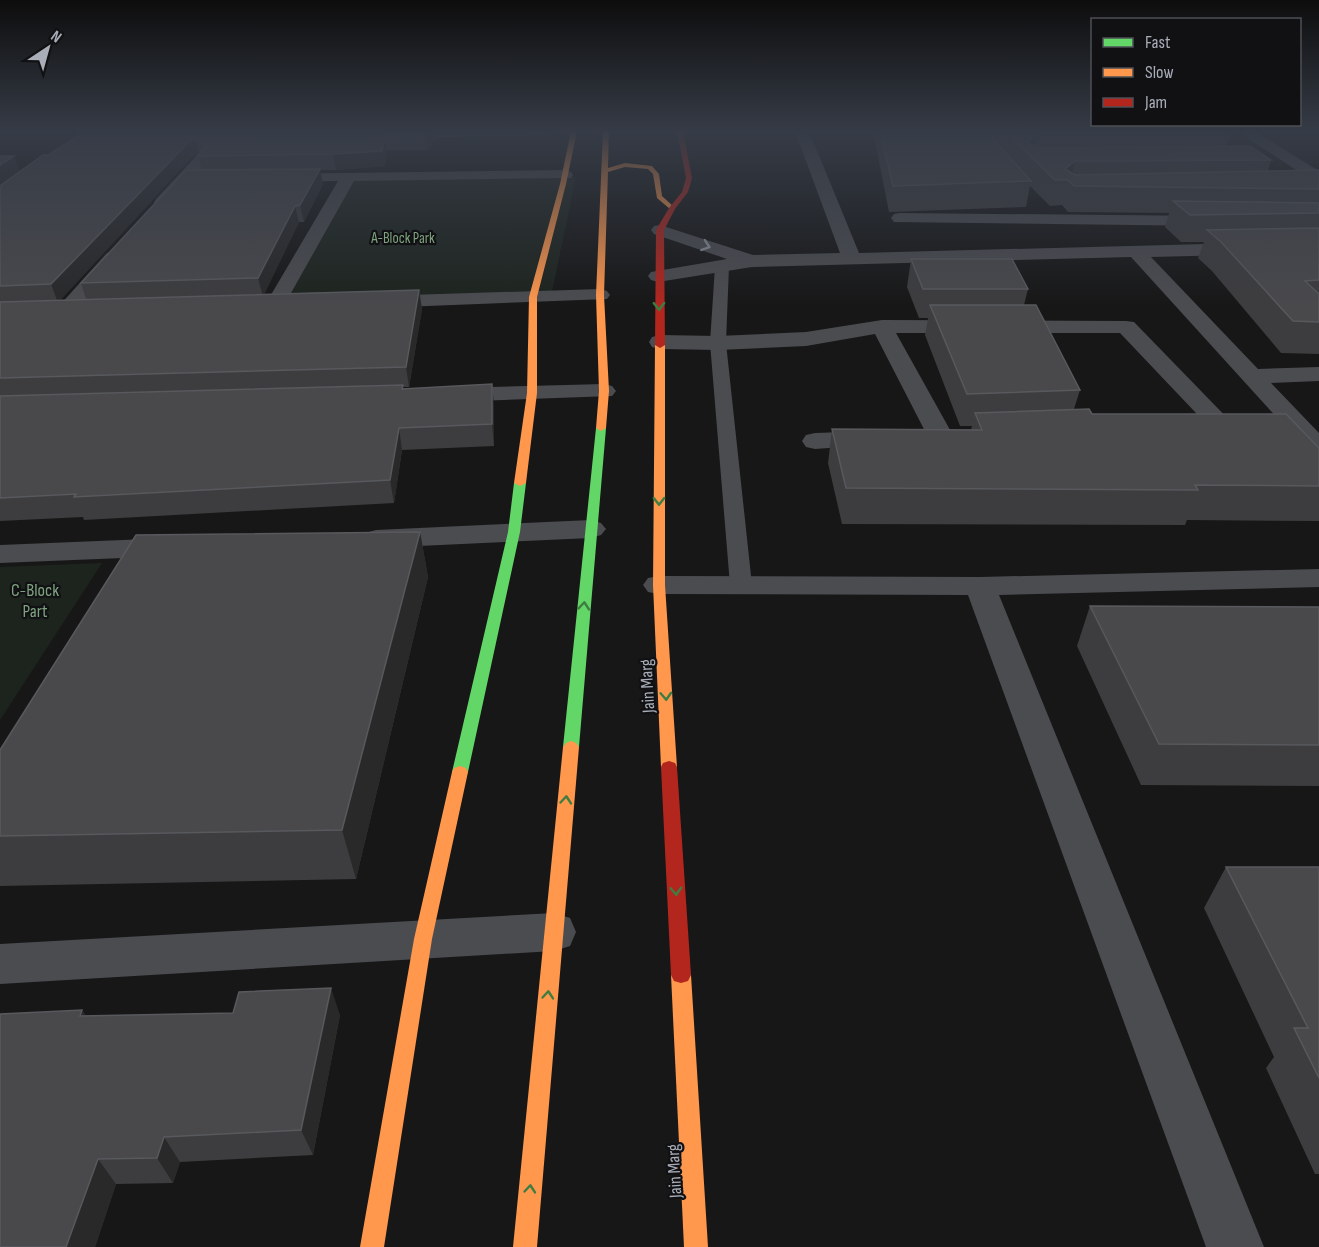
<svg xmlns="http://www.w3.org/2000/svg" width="1319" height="1247" font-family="'Sofia Sans Condensed',sans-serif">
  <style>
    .green { fill: #1d241e }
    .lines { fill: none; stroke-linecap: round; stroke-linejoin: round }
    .lane { fill: #4b4c50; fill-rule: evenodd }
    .street { fill: #4b4c50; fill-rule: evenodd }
    .fast { fill: #63d668; fill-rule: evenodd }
    .slow { fill: #ff974d; fill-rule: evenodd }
    .jam { fill: #b3261e; fill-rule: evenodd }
    .wall { fill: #3d3d3f; fill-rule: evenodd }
    .shaded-wall { fill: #29292a }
    .building { fill: #49494c; stroke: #58595d; stroke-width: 1.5 }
    .oneway { stroke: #8c9099 }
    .oneway2 { stroke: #3e7d42 }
    .labels { text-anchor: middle; stroke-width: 4.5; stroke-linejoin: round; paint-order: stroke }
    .far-park-label { font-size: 15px; fill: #7fa381; stroke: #111113 }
    .park-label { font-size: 18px; fill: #7fa381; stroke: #111113 }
    .street-label { font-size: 18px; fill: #a8adb8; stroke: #111113 }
  </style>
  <rect width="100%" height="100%" fill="#171717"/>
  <g class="green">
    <polygon points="576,177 552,292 283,301 354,179"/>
    <polygon points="102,563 0,720 0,567"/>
  </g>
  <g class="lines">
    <polygon class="lane" points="722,262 729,266 726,343 752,585 749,590 741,592 733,590 730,585 710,343 715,266"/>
    <g class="street">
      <polygon points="383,131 559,131 552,135 388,138 383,137 381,134"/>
      <polygon points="795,131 809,131 859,253 1319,241 1319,253 1151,257 1258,369 1319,367 1319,381 1271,383 1319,433 1319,456 1310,454 1131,257 752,267 658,282 651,280 648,276 651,272 727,259 654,234 651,230 654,226 660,225 753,255 840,253"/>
      <polygon points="1237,131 1254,131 1319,171 1319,183 1313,181"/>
      <polygon points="222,133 227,134 229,137 227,140 168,207 156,207 154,203 156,199 217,134"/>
      <polygon points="565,170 571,172 573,175 571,178 354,181 282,309 275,311 268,309 265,305 338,181 277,182 269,177 271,174"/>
      <polygon points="900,213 1212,216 1218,217 1221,221 1218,225 1212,226 894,222 891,218 894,214"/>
      <polygon points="114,251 121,253 123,257 121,261 72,315 65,317 58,315 55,311 58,307 107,253"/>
      <polygon points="600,289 607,291 610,295 607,299 377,308 370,306 367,302 370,298 377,296"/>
      <polygon points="882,320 1126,321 1134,322 1236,427 1232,432 1223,435 1214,432 1120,333 896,333 954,437 950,442 941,445 932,442 928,437 875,334 806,346 718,350 660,349 652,347 649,342 652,337 660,335 718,336 806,332"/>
      <polygon points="604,384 612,386 616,391 612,396 450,402 441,400 438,395 441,390 450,388"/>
      <polygon points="874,431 883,434 887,439 883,444 815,449 806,447 802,441 806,435 815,433"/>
      <polygon points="591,520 601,523 606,529 601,535 591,538 376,548 365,545 361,539 365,533 376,530"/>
      <polygon points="172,538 183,541 187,547 183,553 172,556 0,563 0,545"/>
      <polygon points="1319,569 1319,587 999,595 1264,1247 1206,1247 968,595 659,594 648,592 643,585 648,578 659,576 980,577"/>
      <polygon points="554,913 570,918 576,932 570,946 554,951 0,984 0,944"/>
    </g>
    <g class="fast">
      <polygon points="601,425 606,428 579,747 576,751 566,751 563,747 596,428"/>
      <polygon points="520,480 526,483 520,532 468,772 466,776 460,778 454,776 452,772 508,532 514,483"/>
    </g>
    <g class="slow">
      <polygon points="571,131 577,131 566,184 537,297 537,393 526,483 520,486 514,483 527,393 529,297 560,184"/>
      <polygon points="603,131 609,131 608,168 625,163 652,166 659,174 662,196 675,208 670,209 657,198 653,174 648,169 625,167 608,172 604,295 609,391 606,428 601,431 596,428 599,391 596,295"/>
      <polygon points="660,342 665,345 665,585 677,767 675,771 669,773 663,771 661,767 653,585 655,345"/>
      <polygon points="571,741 576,743 579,747 537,1247 513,1247 563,747 566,743"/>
      <polygon points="460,766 466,768 468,772 432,939 384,1247 360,1247 414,939 452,772 454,768"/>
      <polygon points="681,967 688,969 691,975 708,1247 684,1247 671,975 674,969"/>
    </g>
    <g class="jam">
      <polygon points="677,131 683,131 692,178 688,192 675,209 664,230 665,345 660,348 655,345 656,230 669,208 682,192 686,178"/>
      <polygon points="669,761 675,763 677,767 691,975 688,981 681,983 674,981 671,975 661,767 663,763"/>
    </g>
  </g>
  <g class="wall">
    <path d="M434,131L435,139L427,150H387L385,166L336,170H320L323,184L304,222H299L264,294L419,290L422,309L409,387H403V388L494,405V446L402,450L394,503L84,520L83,517L0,521V186L84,132ZM199,154L198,156L202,170L81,283L86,299L60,300L193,156Z"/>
    <polygon points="873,131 1226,131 1230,133 1226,147 1271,160 1268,171 1319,170 1319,354 1281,353 1212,271 1198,258 1204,242 1181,242 1165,227 1169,213 1068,212 1062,205 1050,206 1030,186 1026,207 889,212"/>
    <polygon points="911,259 1028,289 1024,305 1080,390 1074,409 1092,414 1319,448 1319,521 1187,520 1185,525 842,524 828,463 832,429 971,430 972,426 960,426 925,335 928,318 919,318 907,287"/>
    <polygon points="420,532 428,577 356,879 0,886 0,750"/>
    <polygon points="1090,606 1319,607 1319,786 1141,785 1077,646"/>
    <polygon points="1226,867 1319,867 1319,1174 1315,1174 1266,1068 1274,1057 1204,908"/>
    <polygon points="82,1010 86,1016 340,1015 313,1155 180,1162 173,1183 116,1184 95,1247 0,1247"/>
  </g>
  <g class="shaded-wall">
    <polygon points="429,131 434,131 435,139 427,150 425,136"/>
    <polygon points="1037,134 1032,157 1027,142"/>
    <polygon points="385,135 387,150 385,166 336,170 333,154"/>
    <polygon points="195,139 199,154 193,156 58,303 51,284 189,142"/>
    <polygon points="14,156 20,171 0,185 0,165"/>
    <polygon points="1075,161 1070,182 1065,169"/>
    <polygon points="320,169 323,184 304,222 300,205"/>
    <polygon points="295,206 299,222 263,297 258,278"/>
    <polygon points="419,290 422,309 409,387 406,367"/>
    <polygon points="492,384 494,405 494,446 492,424"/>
    <polygon points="399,428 402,450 394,503 390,480"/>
    <polygon points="420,532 428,577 356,879 342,830"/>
    <polygon points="331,988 340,1015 313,1155 301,1130"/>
    <polygon points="82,1010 99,1036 80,1016"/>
    <polygon points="164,1137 180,1162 173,1183 157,1158"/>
    <polygon points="98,1159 116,1184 95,1247 66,1247"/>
  </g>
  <g class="building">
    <polygon points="120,131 429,131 425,136 385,135 382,151 333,154 198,156 206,146 195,139 189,142 51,284 0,286 0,186 43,155 48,155 84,132"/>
    <polygon points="880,131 988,131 1002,149 1031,181 893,186"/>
    <polygon points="1007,131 1226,131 1230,133 1037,134 1027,142 1037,148 1250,146 1271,160 1075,161 1065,169 1075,175 1319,170 1319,189 1074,186 1068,180 1055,180 1015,141"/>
    <polygon points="0,156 14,156 0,165"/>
    <polygon points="320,169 300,205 295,206 258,278 81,283 186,170"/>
    <polygon points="1173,201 1319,203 1319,213 1190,215"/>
    <polygon points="1319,228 1319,280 1305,281 1319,294 1319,322 1293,321 1221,242 1207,230"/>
    <polygon points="911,259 1012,259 1028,289 923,289"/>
    <polygon points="419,290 406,367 0,378 0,302"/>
    <polygon points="930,305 1036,305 1080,390 967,394"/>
    <polygon points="492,384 492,424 399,428 390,480 74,497 76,494 0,498 0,396 403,385 402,389"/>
    <polygon points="1089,409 1092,414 1286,414 1319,448 1319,486 1195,485 1198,490 846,488 832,429 982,430 975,413"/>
    <polygon points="420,532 342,830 0,836 0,750 136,535"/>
    <polygon points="1090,606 1319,607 1319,745 1159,744"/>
    <polygon points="1226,867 1319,867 1319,1078 1294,1028 1308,1028"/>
    <polygon points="331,988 301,1130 164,1137 157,1158 98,1159 66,1247 0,1247 0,1014 82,1010 80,1016 233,1013 239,992"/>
  </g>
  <defs><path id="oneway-chevron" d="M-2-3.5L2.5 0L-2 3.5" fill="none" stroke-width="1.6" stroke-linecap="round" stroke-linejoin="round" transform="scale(1.5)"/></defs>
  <use class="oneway" href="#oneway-chevron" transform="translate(706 246) rotate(19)"/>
  <g class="oneway2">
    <use href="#oneway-chevron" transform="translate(659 306) rotate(89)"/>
    <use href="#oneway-chevron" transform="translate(659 501) rotate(90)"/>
    <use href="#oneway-chevron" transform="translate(584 606) rotate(-85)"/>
    <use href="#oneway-chevron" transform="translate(666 696) rotate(87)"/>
    <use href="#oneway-chevron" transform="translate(566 800) rotate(-85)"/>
    <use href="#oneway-chevron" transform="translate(676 891) rotate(87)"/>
    <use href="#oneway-chevron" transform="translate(548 995) rotate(-85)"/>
    <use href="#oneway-chevron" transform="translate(530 1189) rotate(-85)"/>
  </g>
  <linearGradient id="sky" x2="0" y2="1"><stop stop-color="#0d0d0d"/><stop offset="0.43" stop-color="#363c47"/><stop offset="1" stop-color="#363c47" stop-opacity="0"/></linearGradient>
  <rect width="1319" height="306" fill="url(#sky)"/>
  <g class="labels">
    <g class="far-park-label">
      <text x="403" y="243">A-Block Park</text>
    </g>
    <g class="park-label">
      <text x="35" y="596">C-Block<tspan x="35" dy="21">Part</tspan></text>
    </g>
    <g class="street-label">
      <text transform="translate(647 686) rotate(-93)" y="6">Jain Marg</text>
      <text transform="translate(674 1171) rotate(-93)" y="6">Jain Marg</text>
    </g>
  </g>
  <rect x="1091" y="18" width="210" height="108" fill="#111113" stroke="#4d4f55" stroke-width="1.5"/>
  <rect x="1103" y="38" width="30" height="9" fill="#63d668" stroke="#4d4f55" stroke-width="1.5"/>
  <text x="1145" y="48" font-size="18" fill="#a8adb8">Fast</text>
  <rect x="1103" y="68" width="30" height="9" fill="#ff974d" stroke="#4d4f55" stroke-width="1.5"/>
  <text x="1145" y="78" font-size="18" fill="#a8adb8">Slow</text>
  <rect x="1103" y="98" width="30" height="9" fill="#b3261e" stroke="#4d4f55" stroke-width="1.5"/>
  <text x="1145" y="108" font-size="18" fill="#a8adb8">Jam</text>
  <g transform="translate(48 48) rotate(36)" stroke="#111113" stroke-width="4.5" paint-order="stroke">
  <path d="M0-4.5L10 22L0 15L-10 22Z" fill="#a8adb8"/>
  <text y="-9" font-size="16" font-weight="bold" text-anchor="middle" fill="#a8adb8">N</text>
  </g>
</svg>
